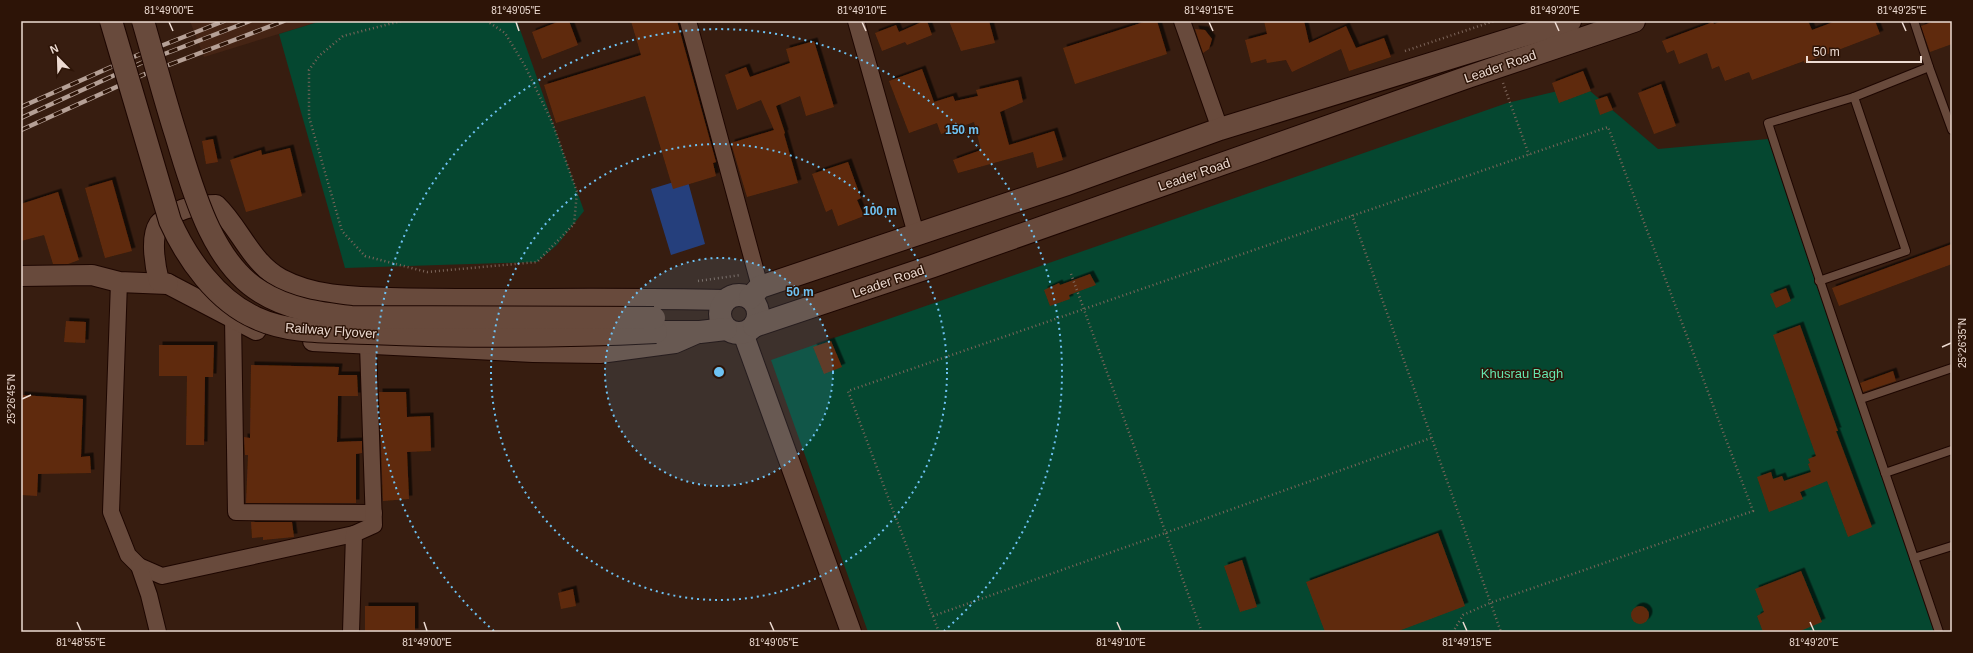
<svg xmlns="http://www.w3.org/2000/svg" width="1973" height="653" font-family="Arial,sans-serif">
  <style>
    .built { fill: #452414 }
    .green { fill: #054730 }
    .water { fill: #253f7c }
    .building { fill: #5f2a0c; filter: url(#shadow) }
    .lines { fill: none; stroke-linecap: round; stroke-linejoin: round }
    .service-casing { stroke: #1d0600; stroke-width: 10 }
    .minor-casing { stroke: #1d0600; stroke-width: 18 }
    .tertiary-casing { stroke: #1d0600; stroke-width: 22 }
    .secondary-casing { stroke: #1d0600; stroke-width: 24 }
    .path { stroke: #7d665b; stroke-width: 2.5; stroke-dasharray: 1 3; stroke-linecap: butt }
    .service { stroke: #684a3c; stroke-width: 8 }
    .minor { stroke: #684a3c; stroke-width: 16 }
    .tertiary { stroke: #684a3c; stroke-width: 20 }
    .secondary { stroke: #684a3c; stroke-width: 22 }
    .rail-casing { stroke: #b5a096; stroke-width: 4.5 }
    .rail { stroke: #2d1407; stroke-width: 3; stroke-dasharray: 9; stroke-linecap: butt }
    .secondary-bridge-casing { stroke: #1d0600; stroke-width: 24; stroke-linecap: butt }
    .secondary-bridge { stroke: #684a3c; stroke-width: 22 }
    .ticks { fill: none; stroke: #eddbd2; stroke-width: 1.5 }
    .ring { fill: none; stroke: #6ec2f3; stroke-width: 2; stroke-dasharray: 2 4 }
    .labels { text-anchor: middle; stroke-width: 3; stroke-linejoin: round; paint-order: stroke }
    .street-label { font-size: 13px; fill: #eddbd2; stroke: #2d1407 }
    .park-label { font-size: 13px; fill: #64e6af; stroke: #2d1407 }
    .centre { fill: #6ec2f3; stroke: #2d1407; stroke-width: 2 }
    .ring-label { font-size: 12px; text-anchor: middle; font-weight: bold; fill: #6ec2f3; stroke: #2d1407; stroke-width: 3; stroke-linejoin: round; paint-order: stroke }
    .neatline { fill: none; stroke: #eddbd2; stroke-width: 1.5 }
    .ticks-label { font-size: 10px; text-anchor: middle; fill: #eddbd2 }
  </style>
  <defs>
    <filter id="shadow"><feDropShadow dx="3.5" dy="-3.5" stdDeviation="0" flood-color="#0009"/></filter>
  </defs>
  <rect width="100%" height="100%" fill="#371d10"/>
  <polygon class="built" points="190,21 321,21 204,57"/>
  <g class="green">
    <polygon points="321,21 517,21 584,211 557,245 537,262 345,268 279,34"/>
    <polygon points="1583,85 1658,149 1768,139 1934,632 868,632 771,360 1507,103"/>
  </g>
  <polygon class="water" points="687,178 705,244 671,255 651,189"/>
  <g class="building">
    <polygon points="560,21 569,21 578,45 542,59 532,32"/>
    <polygon points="631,21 677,21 716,162 713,163 716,176 673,189 645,96 556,123 544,85 641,55"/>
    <polygon points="924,21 927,21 932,35 907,45 905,42 882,51 875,33 896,25 899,32"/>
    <polygon points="949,21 989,21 995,43 961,51"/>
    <polygon points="1147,21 1157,21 1167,54 1075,84 1063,48"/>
    <polygon points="1264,21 1304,21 1309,43 1346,26 1356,48 1384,38 1391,57 1349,71 1341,49 1292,72 1286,60 1267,63 1266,59 1251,63 1245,40 1267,34"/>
    <polygon points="1723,21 1808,21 1812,30 1836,21 1875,21 1880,34 1804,63 1804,61 1752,80 1749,72 1725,81 1719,66 1712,69 1707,53 1679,64 1674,50 1667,53 1662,41 1713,22 1714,24"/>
    <polygon points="1935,21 1952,21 1952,44 1930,52 1921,26"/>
    <polygon points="1195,29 1205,30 1212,39 1209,49 1203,53"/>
    <polygon points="814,41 834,107 806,116 800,96 776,106 785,133 784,134 798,183 747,197 731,143 774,130 761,100 737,110 725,75 746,67 750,77 790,63 786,49"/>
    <polygon points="922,69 934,102 953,96 955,101 978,96 976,90 1018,80 1023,102 1000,112 1009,145 1054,131 1063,160 1037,168 1033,152 958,173 953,160 981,150 974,122 941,134 937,123 909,133 889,81"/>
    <polygon points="1583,71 1591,91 1559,103 1552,83"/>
    <polygon points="1661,84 1676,126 1654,134 1638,93"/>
    <polygon points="1607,96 1613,110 1600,115 1595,100"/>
    <polygon points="213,139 218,162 206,164 202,141"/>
    <polygon points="290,148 302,196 246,212 230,160 261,150 262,155"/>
    <polygon points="848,162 861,198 857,200 864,216 838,226 832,209 826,212 812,174"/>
    <polygon points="112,180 132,251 105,258 85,188"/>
    <polygon points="58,192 79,260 68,264 53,264 44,235 21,241 21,204"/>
    <polygon points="1952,244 1952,264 1839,306 1832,288"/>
    <polygon points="1090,274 1096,285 1069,295 1070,299 1050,306 1044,290 1059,283 1060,285"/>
    <polygon points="1786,288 1791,301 1776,308 1770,294"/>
    <polygon points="66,321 86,322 85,343 64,342"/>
    <polygon points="1800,325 1838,431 1836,431 1872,527 1848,537 1827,481 1800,492 1803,499 1769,512 1757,477 1771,472 1773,479 1782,476 1784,481 1811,472 1808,464 1810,463 1808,459 1816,456 1773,335"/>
    <polygon points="831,341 842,367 824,374 813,347"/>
    <polygon points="159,345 214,345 213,377 205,377 204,445 186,445 187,376 159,376"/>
    <polygon points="251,365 339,367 338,375 357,375 358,396 338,396 337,442 362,441 362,453 356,454 356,503 246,503 248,455 245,455 244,437 250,438"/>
    <polygon points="1893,371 1896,381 1863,392 1860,383"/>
    <polygon points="379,392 406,392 407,417 430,416 431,451 407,452 409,499 383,501"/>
    <polygon points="21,395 83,399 81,457 90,456 91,473 38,474 37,496 21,495"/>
    <polygon points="251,522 292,522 294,537 263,540 263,537 252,538"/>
    <polygon points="1438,533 1465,606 1396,632 1325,632 1306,582"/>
    <polygon points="1242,560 1257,607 1240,612 1224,566"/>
    <polygon points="1801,571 1822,622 1798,632 1763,632 1757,616 1764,612 1755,589"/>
    <polygon points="573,589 576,606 561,609 558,593"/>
    <circle cx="1640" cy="615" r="9"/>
    <rect x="365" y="606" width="50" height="26"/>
  </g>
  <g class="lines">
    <g class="service-casing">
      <g id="service">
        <polyline points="1914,21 1929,67 1952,130"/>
        <path d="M1854,97L1768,123C1823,294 1882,462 1939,632"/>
        <polyline points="1819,281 1906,251 1854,97 1929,67"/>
        <polyline points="1861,399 1952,368"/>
        <polyline points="1885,473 1952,450"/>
        <polyline points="1914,558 1952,546"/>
      </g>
    </g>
    <g class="minor-casing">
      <g id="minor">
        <polyline points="688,21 760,287"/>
        <polyline points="856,21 916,234"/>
        <polyline points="1182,21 1220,129"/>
        <polyline points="119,282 111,512 128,555 139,566 162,576 354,534"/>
        <polyline points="233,318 236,512 374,513"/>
        <polyline points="139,566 149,595 158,632"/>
        <polyline points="351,632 354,534 374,525 368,345"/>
      </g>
    </g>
    <g class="tertiary-casing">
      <g id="tertiary">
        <polyline points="21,276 92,275 119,282 168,284 256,330"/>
        <path d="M168,284L159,281C155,266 150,237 159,224C161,221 165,220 167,218C182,207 197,205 216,205C240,228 251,263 281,279C315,297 353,297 390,298C422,299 455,299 487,299C566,299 646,298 725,300"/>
        <polyline points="743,333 851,632"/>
        <polyline points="313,341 533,352 600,353 675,343 700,332"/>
      </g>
    </g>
    <g class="secondary-casing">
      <g id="secondary">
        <circle cx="739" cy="314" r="19"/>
        <polyline points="750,298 760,287 1067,184 1220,129 1570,21"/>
        <polyline points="754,326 933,266 1468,77 1634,21"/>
        <polyline points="656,332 700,332 726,329"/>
      </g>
    </g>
    <g class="path">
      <polyline points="401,21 343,36 319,56 309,70 309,117 342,231 365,256 427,272 537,262 574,224 577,192 552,122 525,66 505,33 487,21"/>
      <polyline points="1405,51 1494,21"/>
      <polyline points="1503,83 1529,155"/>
      <polyline points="1352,215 1501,632"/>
      <polyline points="1071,274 1202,632"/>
      <polyline points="698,281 741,275"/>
      <polyline points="933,616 1431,438"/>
      <polyline points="939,632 848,391 1608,127 1753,511 1490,603 1463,615 1453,632"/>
    </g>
    <use href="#service" class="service"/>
    <use href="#minor" class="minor"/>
    <use href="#tertiary" class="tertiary"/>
    <use href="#secondary" class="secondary"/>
    <g class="rail-casing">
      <g id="rail">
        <polyline points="21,107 138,55 224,21"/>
        <polyline points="21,118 141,63 250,21"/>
        <polyline points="21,130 145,74 284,21"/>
      </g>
    </g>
    <use href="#rail" class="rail"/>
    <g class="secondary-bridge-casing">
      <g id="secondary-bridge">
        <path d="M111,21L170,221C187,259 217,301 256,318C291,334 331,331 369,333C465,337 560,337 656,332"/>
        <path d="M143,21C154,59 164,97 176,135C192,187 211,262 261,292C288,309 319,313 351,317L654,318"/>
      </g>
    </g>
    <use href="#secondary-bridge" class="secondary-bridge"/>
  </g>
  <path class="ticks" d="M169,22L173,31M516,22L519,31M862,22L866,31M1209,22L1213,31M1555,22L1559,31M1902,22L1906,31M1942,347L1951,343M22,399L31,395M77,622L81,631M424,622L427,631M770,622L774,631M1117,622L1121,631M1463,622L1467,631M1810,622L1814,631"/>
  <circle cx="719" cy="372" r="114" fill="#6ec2f3" fill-opacity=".12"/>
  <g class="ring">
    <circle cx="719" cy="372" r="114"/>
    <circle cx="719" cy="372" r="228"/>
    <path d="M494 631A343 343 0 1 1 944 631"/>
  </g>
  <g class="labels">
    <g class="street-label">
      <text transform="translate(1500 66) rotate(-19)" y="5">Leader Road</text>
      <text transform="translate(1194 174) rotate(-19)" y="5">Leader Road</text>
      <text transform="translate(888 281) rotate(-19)" y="5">Leader Road</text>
      <text transform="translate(331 330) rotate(4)" y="5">Railway Flyover</text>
    </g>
    <g class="park-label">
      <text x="1522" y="378">Khusrau Bagh</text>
    </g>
  </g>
  <circle cx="719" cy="372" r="6" class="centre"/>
  <g class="ring-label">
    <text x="962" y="134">150 m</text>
    <text x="880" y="215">100 m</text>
    <text x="800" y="296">50 m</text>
  </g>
  <rect width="1973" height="653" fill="none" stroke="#2d1407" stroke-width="44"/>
  <g transform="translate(58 58) rotate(337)" stroke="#2d1407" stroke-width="3" paint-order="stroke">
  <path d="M0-3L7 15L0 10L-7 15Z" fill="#eddbd2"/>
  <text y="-6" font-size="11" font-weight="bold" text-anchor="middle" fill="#eddbd2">N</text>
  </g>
  <path d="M1807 56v6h114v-6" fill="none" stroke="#eddbd2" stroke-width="2"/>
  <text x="1813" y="56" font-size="12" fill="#eddbd2" stroke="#2d1407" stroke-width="3" paint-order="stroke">50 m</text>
  <rect x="22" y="22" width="1929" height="609" class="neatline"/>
  <g class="ticks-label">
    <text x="169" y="14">81°49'00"E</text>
    <text x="516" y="14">81°49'05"E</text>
    <text x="862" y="14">81°49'10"E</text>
    <text x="1209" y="14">81°49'15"E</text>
    <text x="1555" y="14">81°49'20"E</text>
    <text x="1902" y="14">81°49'25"E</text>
    <text transform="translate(1962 343) rotate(-90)" y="4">25°26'35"N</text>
    <text transform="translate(11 399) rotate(-90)" y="4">25°26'45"N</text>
    <text x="81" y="646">81°48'55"E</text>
    <text x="427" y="646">81°49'00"E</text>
    <text x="774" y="646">81°49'05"E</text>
    <text x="1121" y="646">81°49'10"E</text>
    <text x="1467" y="646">81°49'15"E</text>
    <text x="1814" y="646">81°49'20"E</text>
  </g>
</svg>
